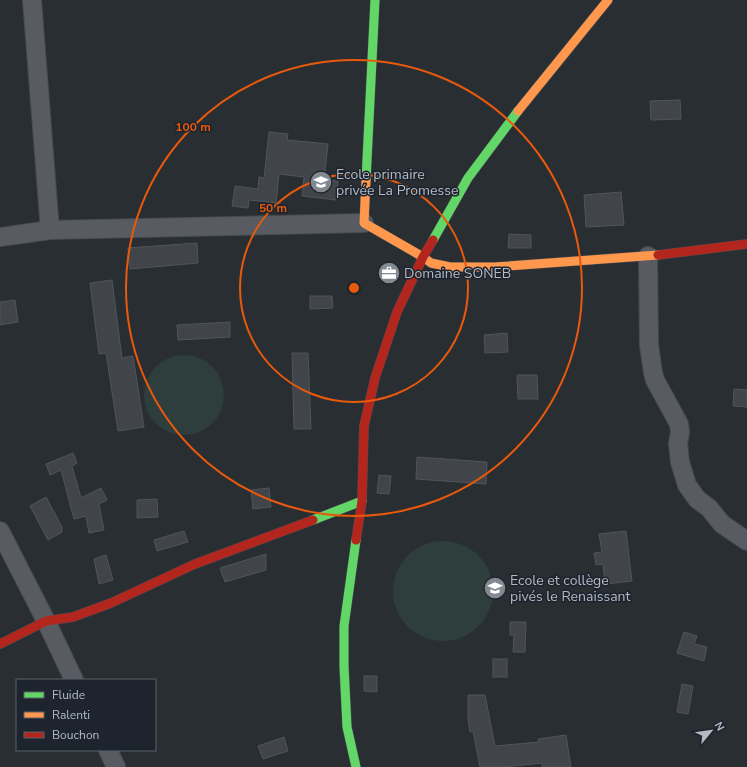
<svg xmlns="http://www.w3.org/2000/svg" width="747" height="767" font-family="'Nunito Sans',sans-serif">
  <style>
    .green { fill: #2d3e3d }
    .building { fill: #41454a; stroke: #50555b }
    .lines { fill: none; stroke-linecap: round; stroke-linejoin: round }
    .street-casing { stroke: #464a4e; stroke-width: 20 }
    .fast-casing { stroke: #464a4e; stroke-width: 10 }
    .slow-casing { stroke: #464a4e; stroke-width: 10 }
    .jam-casing { stroke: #464a4e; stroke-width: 10 }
    .street { stroke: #585c62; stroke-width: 18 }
    .fast { stroke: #63d668; stroke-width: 9 }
    .slow { stroke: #ff974d; stroke-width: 9 }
    .jam { stroke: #b3261e; stroke-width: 9 }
    .ring { fill: none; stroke: #e8590c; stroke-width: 2 }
    .labels { text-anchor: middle; stroke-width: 3; stroke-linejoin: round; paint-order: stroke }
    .poi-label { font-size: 14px; fill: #b3bac4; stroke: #1d242d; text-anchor: start }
    .centre { fill: #e8590c; stroke: #1d242d; stroke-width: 2 }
    .ring-label { font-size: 12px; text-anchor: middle; font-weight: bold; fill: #e8590c; stroke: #1d242d; stroke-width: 3; stroke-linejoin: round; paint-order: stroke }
  </style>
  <rect width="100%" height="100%" fill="#292e33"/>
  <g class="green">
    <circle cx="184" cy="395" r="40"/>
    <circle cx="443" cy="591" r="50"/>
  </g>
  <g class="building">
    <polygon points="680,100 681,119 651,120 650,101"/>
    <polygon points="269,132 288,134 287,140 328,144 324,180 338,181 336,200 302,196 304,177 279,174 276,203 249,200 248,208 232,206 235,186 258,189 259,177 264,178"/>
    <polygon points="621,192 624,225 586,227 584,195"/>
    <polygon points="509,234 531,235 531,248 508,248"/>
    <polygon points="197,243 198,263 130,269 128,248"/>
    <polygon points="112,280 122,358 133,356 144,427 118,431 106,353 99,354 90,283"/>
    <polygon points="310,296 332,296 333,308 310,309"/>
    <polygon points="15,300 18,322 0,325 0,302"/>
    <polygon points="230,322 230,337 178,340 177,325"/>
    <polygon points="507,333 508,352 485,353 484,335"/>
    <polygon points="292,353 308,353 311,429 294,429"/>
    <polygon points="517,375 537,375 538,399 518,399"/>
    <polygon points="734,389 747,390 747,407 733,406"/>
    <polygon points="73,453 77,463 72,466 81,498 101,488 107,500 99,504 104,530 89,533 86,516 74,519 61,470 50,475 46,464"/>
    <polygon points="417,457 487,462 486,484 416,479"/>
    <polygon points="379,475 391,476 389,494 377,493"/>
    <polygon points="269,488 271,507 253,509 251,490"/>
    <polygon points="46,497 62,527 62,532 48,540 30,506"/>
    <polygon points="157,499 158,517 137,518 137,500"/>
    <polygon points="184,531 188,542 157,551 154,540"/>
    <polygon points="626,531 632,581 605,584 603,564 596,565 594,553 602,552 599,534"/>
    <polygon points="266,554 266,570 225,582 220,568"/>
    <polygon points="106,555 113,580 99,584 94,559"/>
    <polygon points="510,622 526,622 525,652 513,652 514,635 510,635"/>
    <polygon points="684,632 697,636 694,644 707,647 704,661 677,653"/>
    <rect x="493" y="659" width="14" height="18"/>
    <polygon points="364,676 377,676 377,692 364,691"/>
    <polygon points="682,684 693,686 688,714 677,712"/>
    <polygon points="468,695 485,695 495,746 539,742 538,739 566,735 571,767 542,767 542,763 504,767 480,767 473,731 470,732 468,720"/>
    <polygon points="284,737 288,751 263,759 258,746"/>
  </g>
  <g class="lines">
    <g class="street-casing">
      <g id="street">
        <polyline points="32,0 50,230"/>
        <polyline points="0,237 50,230 364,223"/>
        <polyline points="648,256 649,345 653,373 655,380 679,424 680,432 678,444 680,462 687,485 697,499 709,508 722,524 747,541"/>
        <polyline points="0,531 46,621 74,680"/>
        <polyline points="108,750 116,767"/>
      </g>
    </g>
    <g class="fast-casing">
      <g id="fast">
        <polyline points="366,180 375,0"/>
        <polyline points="433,240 468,178 518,111"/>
        <polyline points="313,520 362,501"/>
        <polyline points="356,767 347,727 344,666 344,626 356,540"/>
      </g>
    </g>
    <g class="slow-casing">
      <g id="slow">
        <polyline points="518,111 608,0"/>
        <polyline points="366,180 364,223 423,257 431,263 450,267 495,267 658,255"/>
      </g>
    </g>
    <g class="jam-casing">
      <g id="jam">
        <polyline points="658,255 747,244"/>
        <polyline points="356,540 362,501 364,426 375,378 397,312 423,257 433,240"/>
        <polyline points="0,644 46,621 73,617 111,603 195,564 313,520"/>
      </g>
    </g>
    <use href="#street" class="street"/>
    <use href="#fast" class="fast"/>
    <use href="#slow" class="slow"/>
    <use href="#jam" class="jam"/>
  </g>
  <g class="ring">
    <circle cx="354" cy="288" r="114"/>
    <circle cx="354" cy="288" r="228"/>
  </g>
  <defs>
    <g id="school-disc" transform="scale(1.15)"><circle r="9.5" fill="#838991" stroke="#1d242d"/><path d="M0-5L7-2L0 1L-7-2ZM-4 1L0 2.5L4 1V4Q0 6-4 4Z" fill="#fff"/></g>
    <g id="office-disc" transform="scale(1.15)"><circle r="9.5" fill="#838991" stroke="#1d242d"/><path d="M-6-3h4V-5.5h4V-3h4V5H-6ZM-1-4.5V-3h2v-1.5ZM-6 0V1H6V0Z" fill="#fff"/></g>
  </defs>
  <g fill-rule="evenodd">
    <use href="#school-disc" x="321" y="182"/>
    <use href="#office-disc" x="389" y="273"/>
    <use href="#school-disc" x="495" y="588"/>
  </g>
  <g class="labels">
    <g class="poi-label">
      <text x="336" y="179">Ecole primaire<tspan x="336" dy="16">privée La Promesse</tspan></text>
      <text x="404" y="278">Domaine SONEB</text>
      <text x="510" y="585">Ecole et collège<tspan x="510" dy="16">pivés le Renaissant</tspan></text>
    </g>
  </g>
  <circle cx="354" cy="288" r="6" class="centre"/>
  <g class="ring-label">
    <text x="193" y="131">100 m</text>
    <text x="273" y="212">50 m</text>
  </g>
  <rect x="16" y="679" width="140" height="72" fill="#1d242d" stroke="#596069"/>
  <rect x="24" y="692" width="20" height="6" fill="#63d668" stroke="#596069"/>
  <text x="52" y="699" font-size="12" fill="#b3bac4">Fluide</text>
  <rect x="24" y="712" width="20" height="6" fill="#ff974d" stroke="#596069"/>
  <text x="52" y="719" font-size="12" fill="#b3bac4">Ralenti</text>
  <rect x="24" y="732" width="20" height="6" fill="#b3261e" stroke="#596069"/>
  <text x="52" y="739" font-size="12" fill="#b3bac4">Bouchon</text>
  <g transform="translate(711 731) rotate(61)" stroke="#1d242d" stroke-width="3" paint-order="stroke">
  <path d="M0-3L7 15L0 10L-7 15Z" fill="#b3bac4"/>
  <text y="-6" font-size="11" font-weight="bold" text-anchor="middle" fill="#b3bac4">N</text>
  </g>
</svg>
